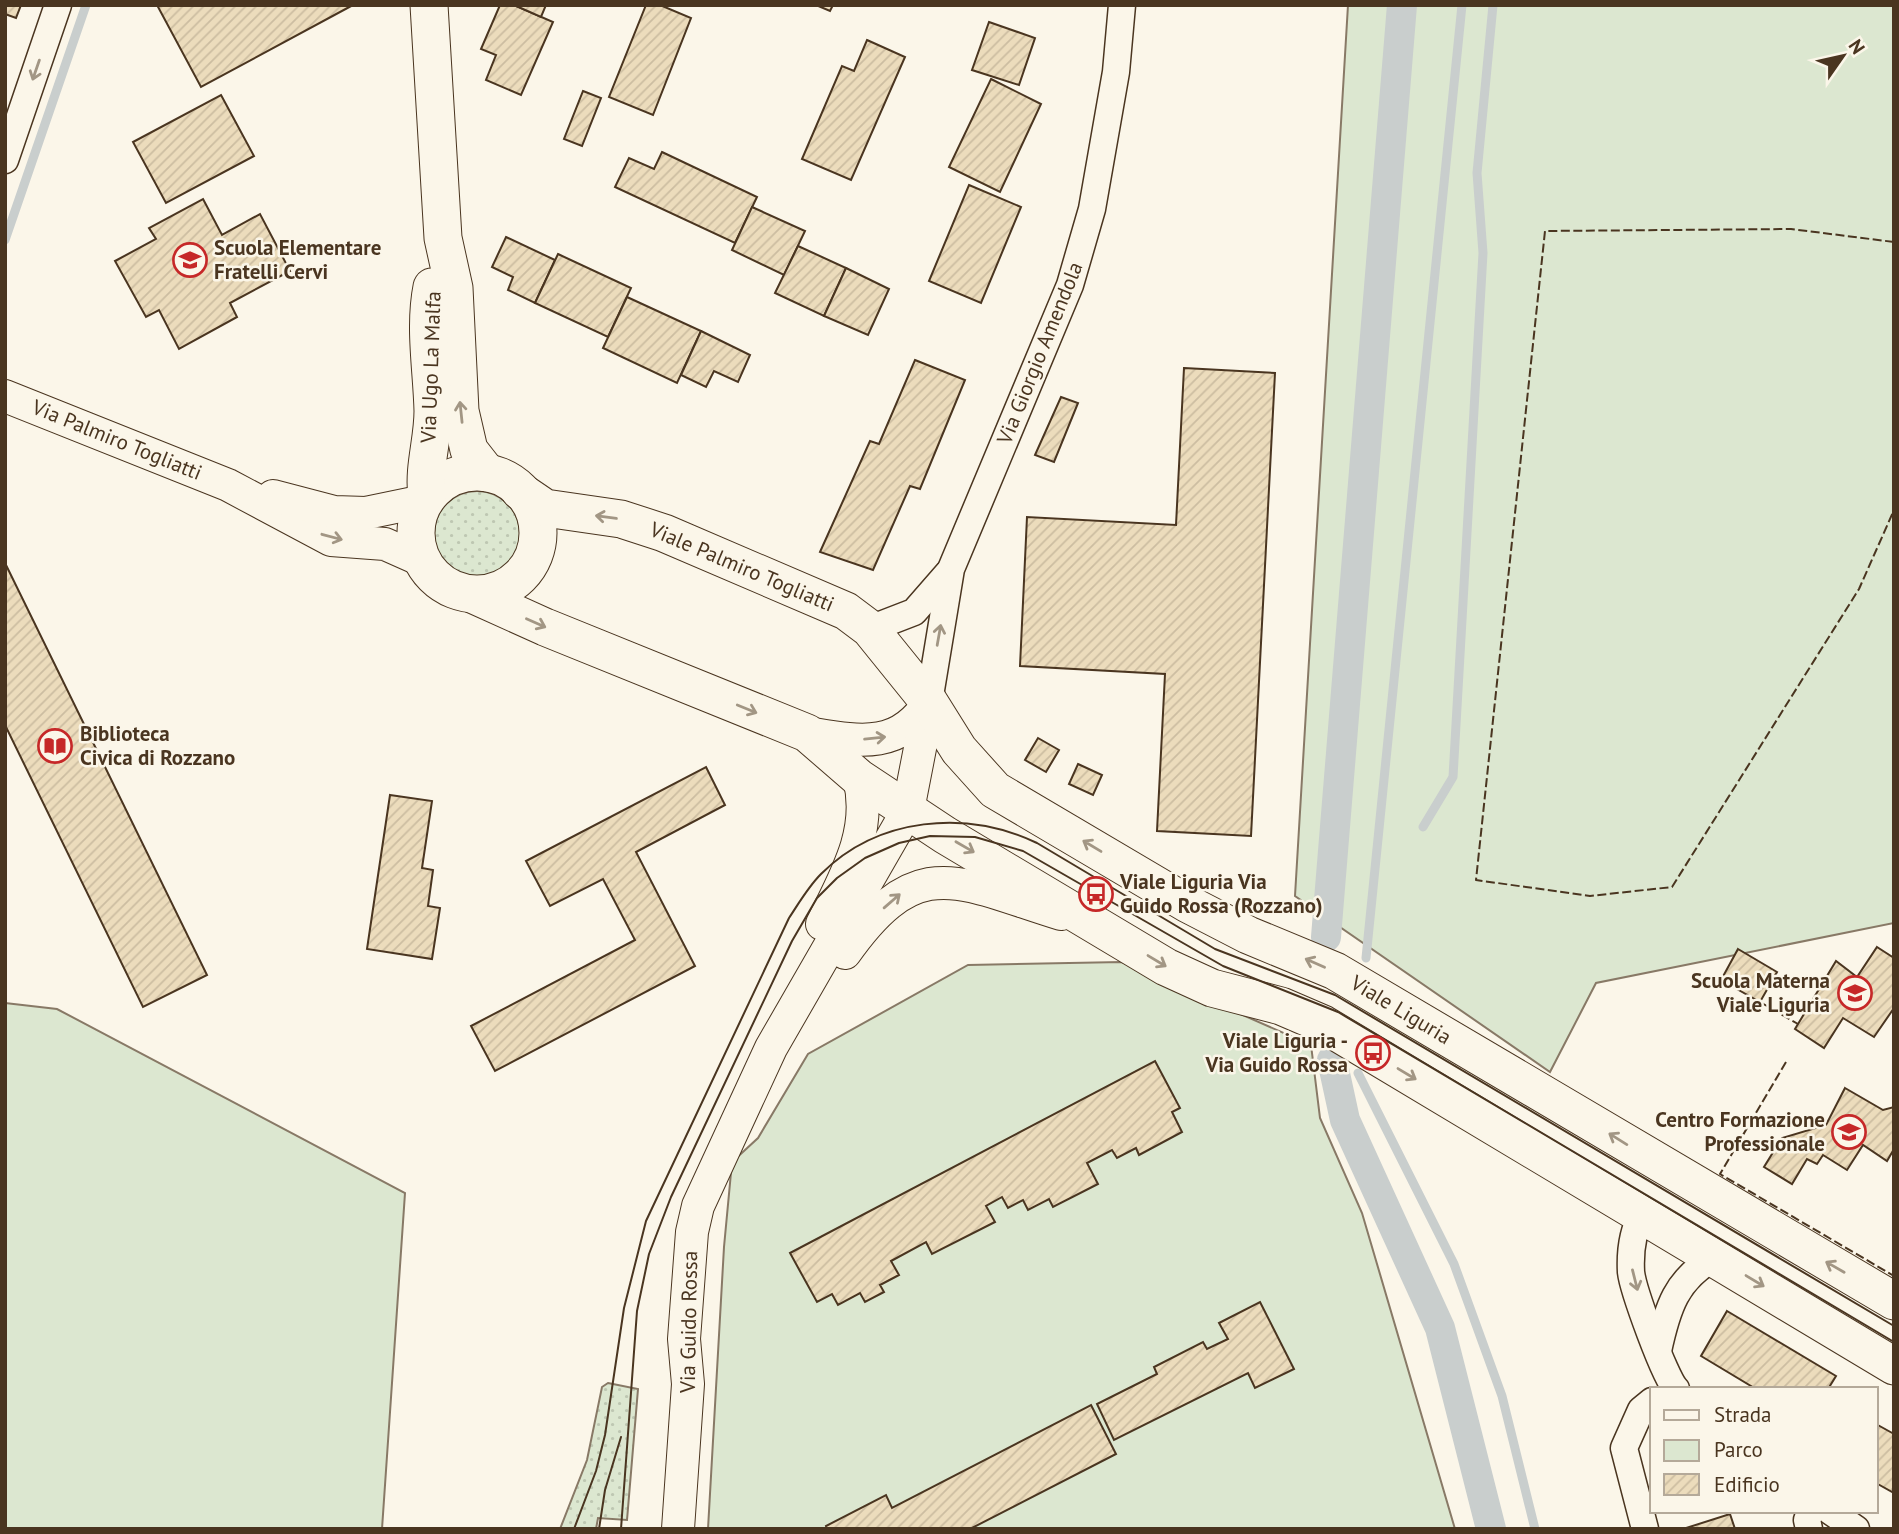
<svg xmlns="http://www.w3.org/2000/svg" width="1899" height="1534" font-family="'PT Sans',sans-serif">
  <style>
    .grass { fill: url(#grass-dots); stroke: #887966; stroke-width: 2 }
    .green { fill: #dce7d0; stroke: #887966; stroke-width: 2 }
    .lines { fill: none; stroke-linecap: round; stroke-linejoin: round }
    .stream { stroke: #c9cecd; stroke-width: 9 }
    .canal { stroke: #c9cecd; stroke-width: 30 }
    .building { fill: url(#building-hatch); stroke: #4a3520; stroke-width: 2 }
    .minor-casing { stroke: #4a3520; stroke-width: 29 }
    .tertiary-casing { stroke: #4a3520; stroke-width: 34 }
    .secondary-casing { stroke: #4a3520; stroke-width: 39 }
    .minor { stroke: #fbf6e9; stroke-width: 26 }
    .tertiary { stroke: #fbf6e9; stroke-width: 32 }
    .secondary { stroke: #fbf6e9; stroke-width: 37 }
    .tram { stroke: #4a3520; stroke-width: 2 }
    .fence { stroke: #4a3520; stroke-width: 2; stroke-dasharray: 9 3.5; stroke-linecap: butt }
    .oneway { stroke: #a29684 }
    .labels { text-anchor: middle; stroke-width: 5; stroke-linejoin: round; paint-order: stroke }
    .poi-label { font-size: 21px; font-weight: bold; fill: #4a3520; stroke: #fbf6e9; text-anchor: start }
    .street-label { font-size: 21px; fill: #4a3520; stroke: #fbf6e9 }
  </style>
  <defs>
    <pattern id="grass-dots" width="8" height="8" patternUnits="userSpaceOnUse" patternTransform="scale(1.75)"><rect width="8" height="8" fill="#dce7d0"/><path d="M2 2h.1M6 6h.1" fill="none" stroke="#bec7b2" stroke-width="1.8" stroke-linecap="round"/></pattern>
    <pattern id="building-hatch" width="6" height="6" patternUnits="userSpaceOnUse" patternTransform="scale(1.75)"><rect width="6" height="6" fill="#ecdcbc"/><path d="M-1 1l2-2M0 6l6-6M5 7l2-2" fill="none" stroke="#ccbda1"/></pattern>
  </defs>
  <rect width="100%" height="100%" fill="#fbf6e9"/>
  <g class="grass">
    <circle cx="477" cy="534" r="43"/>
    <polygon points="608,1383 638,1389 627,1520 598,1518 596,1529 560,1529 587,1460 602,1387"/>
  </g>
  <g class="green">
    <polygon points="1348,5 1894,5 1894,923 1596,983 1550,1072 1295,896"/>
    <polygon points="1122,962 1311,1045 1320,1118 1362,1213 1455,1529 708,1529 724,1247 732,1162 758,1138 808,1054 968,965"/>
    <polygon points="5,1003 57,1009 405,1193 382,1529 5,1529"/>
  </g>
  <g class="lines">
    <g class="stream">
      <polyline points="5,240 86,5"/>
      <polyline points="1423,827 1453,777 1483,253 1477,173 1493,5"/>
      <polyline points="1366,958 1462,5"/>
      <polyline points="1358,1073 1454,1264 1502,1396 1535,1529"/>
    </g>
    <g class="canal">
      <path d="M1326,937C1354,627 1374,316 1402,5"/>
      <polyline points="1332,1060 1345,1120 1440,1328 1491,1529"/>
    </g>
  </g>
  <g class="building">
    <polygon points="5,5 21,5 16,18 5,14"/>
    <polygon points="157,5 353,5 201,87"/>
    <polygon points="500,5 514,5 553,22 521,95 486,80 496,55 481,49"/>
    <polygon points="514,5 546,5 541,17"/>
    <polygon points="646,5 660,5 691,18 653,115 609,97"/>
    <polygon points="816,5 833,5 830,11"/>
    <polygon points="989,22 1035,38 1019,85 972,70"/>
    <polygon points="867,40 905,57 851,180 802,159 842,66 854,71"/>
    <polygon points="991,79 1041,104 1000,192 949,167"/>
    <polygon points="583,91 601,98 582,146 564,139"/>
    <polygon points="221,95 254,156 166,203 133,142"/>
    <polygon points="662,152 757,197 735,243 615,187 629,158 654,169"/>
    <polygon points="969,185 1021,207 981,303 929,281"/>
    <polygon points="203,199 222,235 260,214 290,271 230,303 237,317 179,349 159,310 146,317 115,261 156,239 149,228"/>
    <polygon points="752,207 805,231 784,275 732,250"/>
    <polygon points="506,237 555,260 535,303 508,290 513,277 492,267"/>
    <polygon points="798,246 846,268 824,316 775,293"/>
    <polygon points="558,254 631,288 608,337 535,303"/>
    <polygon points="846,268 889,289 868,335 824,316"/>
    <polygon points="627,297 701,331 677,383 603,348"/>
    <polygon points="701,331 750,355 738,382 714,371 706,387 681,375"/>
    <polygon points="915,360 965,380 920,489 910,486 873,570 820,552 870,441 879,444"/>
    <polygon points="1184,368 1275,373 1251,836 1157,831 1165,674 1020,666 1027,517 1176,525"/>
    <polygon points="1061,397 1078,403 1054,462 1035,455"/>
    <polygon points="6,565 207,975 143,1007 5,725"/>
    <polygon points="1038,738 1059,750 1046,772 1025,760"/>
    <polygon points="1078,764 1102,775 1093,795 1069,784"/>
    <polygon points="706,767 725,805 636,852 695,966 495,1071 471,1026 635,940 603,879 550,906 526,861"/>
    <polygon points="390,795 432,801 422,868 433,870 428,906 440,908 432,959 367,949"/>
    <polygon points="1080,891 1107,906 1102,914 1075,899"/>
    <polygon points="1877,947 1894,958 1894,1008 1874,1037 1843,1018 1824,1048 1795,1029 1836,961 1857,977"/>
    <polygon points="1738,949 1777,972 1760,1002 1721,980"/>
    <polygon points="1155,1061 1180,1108 1172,1112 1182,1132 1139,1155 1136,1148 1117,1158 1112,1150 1087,1163 1098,1184 1053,1207 1049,1199 1028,1210 1023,1200 1008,1208 1002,1197 986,1206 995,1222 932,1254 926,1242 891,1261 899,1275 880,1285 884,1292 865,1302 860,1293 838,1305 832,1294 817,1302 790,1253"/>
    <polygon points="1845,1088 1883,1110 1894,1107 1894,1149 1887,1161 1863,1145 1847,1170 1823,1155 1817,1164 1807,1159 1792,1184 1764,1167 1782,1138 1826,1125"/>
    <polygon points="1260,1302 1294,1369 1255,1388 1248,1373 1114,1440 1097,1404 1157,1374 1154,1367 1203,1342 1207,1349 1228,1339 1219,1323"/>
    <polygon points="1727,1311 1836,1376 1828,1389 1756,1389 1701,1356"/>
    <polygon points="1091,1405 1116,1454 970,1529 827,1529 826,1526 886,1495 892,1508"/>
    <polygon points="1876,1424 1894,1434 1894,1493 1876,1483"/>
    <polygon points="1730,1514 1735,1529 1683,1529"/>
  </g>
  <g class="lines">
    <g class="minor-casing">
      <g id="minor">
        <polyline points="5,160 58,5"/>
        <polyline points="870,629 914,612 948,573"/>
        <polyline points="929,702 951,569 1070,285 1092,209 1116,72 1122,5"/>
        <path d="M1642,1215C1632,1232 1630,1252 1631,1272C1633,1290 1665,1378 1676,1389"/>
        <path d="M1658,1351C1667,1309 1676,1278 1716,1257"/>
        <polyline points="1830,1511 1856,1529"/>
        <polyline points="1645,1529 1624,1448 1641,1410 1652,1401"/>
        <polyline points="1809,1529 1807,1520 1811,1511"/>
      </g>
    </g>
    <g class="tertiary-casing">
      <g id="tertiary">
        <polyline points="5,396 228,485 331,540 385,544 421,560"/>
        <polyline points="273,496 334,512 366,513 424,501"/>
        <path d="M807,733C857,741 899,751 929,702"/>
        <path d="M822,924C845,877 873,831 859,778"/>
        <path d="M845,953C918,850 957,882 1061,914"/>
        <polyline points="678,1529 688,1384 684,1339 692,1232 698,1206 771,1048 908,810 929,702"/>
      </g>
    </g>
    <g class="secondary-casing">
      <g id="secondary">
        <polyline points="429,5 443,238 454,288 460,411 469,450 487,473"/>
        <circle cx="477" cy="533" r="61"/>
        <polyline points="520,491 545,508 621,519 664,533 846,611 870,629 929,702 959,750 995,790 1188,904 1248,935 1335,971 1894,1301"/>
        <path d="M427,497C423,467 433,441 433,411C432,370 424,327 432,287"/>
        <polyline points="474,595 545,627 807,733 859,778 945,835 1166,967 1212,988 1281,1006 1323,1024 1894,1366"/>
      </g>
    </g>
    <use href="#minor" class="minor"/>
    <use href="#tertiary" class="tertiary"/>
    <use href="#secondary" class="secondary"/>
    <g class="tram">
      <path d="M574,1529L596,1471L605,1435L624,1308L646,1221L789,918C799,903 808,887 821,874C878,817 966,809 1037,843L1215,949L1335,995L1894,1326"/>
      <polyline points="599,1529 605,1490 621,1437"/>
      <polyline points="621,1529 637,1311 649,1254 671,1197 792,941 817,898 837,878 865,858 899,843 930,836 975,837 1023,851 1223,966 1338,1012 1894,1342"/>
    </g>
    <g class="fence">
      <polyline points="1894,242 1791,229 1545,231 1476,880 1590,896 1672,887 1859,589 1894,510"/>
      <polyline points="1760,1002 1798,1024"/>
      <polyline points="1786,1062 1720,1174 1894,1276"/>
    </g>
  </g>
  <defs><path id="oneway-shaft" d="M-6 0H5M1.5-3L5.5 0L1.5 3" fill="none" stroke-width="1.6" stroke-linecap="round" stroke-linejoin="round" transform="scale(1.75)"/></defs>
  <g class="oneway">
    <use href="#oneway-shaft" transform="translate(36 70) rotate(109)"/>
    <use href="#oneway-shaft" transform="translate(461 412) rotate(-96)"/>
    <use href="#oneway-shaft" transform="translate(606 517) rotate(-172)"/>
    <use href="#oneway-shaft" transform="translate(332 537) rotate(15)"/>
    <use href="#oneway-shaft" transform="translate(536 623) rotate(24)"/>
    <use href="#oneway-shaft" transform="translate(939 635) rotate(-80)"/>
    <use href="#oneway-shaft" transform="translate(747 709) rotate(22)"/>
    <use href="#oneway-shaft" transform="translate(875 738) rotate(-6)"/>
    <use href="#oneway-shaft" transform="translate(1092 846) rotate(-149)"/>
    <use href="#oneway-shaft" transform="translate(965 847) rotate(30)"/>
    <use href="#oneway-shaft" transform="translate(892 901) rotate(-41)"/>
    <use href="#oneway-shaft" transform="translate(1157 961) rotate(31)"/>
    <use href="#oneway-shaft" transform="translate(1315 963) rotate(-156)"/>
    <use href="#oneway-shaft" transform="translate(1407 1074) rotate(31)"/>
    <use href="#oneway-shaft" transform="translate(1618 1139) rotate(-148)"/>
    <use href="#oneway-shaft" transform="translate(1835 1267) rotate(-150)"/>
    <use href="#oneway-shaft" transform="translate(1635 1280) rotate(76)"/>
    <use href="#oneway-shaft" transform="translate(1755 1281) rotate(31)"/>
  </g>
  <defs>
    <g id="school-ring" transform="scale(1.75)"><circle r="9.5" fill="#fbf6e9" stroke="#c62828" stroke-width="1.5"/><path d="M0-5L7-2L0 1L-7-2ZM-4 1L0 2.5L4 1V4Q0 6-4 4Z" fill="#c62828"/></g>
    <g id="library-ring" transform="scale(1.75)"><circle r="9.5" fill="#fbf6e9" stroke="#c62828" stroke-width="1.5"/><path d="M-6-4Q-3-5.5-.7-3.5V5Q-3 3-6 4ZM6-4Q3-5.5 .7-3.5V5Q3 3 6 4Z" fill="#c62828"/></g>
    <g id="bus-ring" transform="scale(1.75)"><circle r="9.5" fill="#fbf6e9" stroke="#c62828" stroke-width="1.5"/><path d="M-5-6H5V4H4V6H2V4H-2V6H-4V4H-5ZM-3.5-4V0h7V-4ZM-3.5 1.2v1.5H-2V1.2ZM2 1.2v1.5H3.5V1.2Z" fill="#c62828"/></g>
  </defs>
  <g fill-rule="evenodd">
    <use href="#school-ring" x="190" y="260"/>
    <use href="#library-ring" x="55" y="746"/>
    <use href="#bus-ring" x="1096" y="894"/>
    <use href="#school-ring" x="1855" y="993"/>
    <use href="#bus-ring" x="1373" y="1053"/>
    <use href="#school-ring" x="1849" y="1132"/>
  </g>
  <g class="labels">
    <g class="poi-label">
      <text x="214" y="255">Scuola Elementare<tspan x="214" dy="24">Fratelli Cervi</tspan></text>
      <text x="80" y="741">Biblioteca<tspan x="80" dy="24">Civica di Rozzano</tspan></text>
      <text x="1120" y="889">Viale Liguria Via<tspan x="1120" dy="24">Guido Rossa (Rozzano)</tspan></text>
      <text x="1830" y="988" text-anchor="end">Scuola Materna<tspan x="1830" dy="24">Viale Liguria</tspan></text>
      <text x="1348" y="1048" text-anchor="end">Viale Liguria -<tspan x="1348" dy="24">Via Guido Rossa</tspan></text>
      <text x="1825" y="1127" text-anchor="end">Centro Formazione<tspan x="1825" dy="24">Professionale</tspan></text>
    </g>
    <g class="street-label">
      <text transform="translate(1040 353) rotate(-68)" y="7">Via Giorgio Amendola</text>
      <text transform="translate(431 367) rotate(-88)" y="7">Via Ugo La Malfa</text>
      <text transform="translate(117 440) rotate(22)" y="7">Via Palmiro Togliatti</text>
      <text transform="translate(742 567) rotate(23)" y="7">Viale Palmiro Togliatti</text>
      <text transform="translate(1401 1010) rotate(31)" y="7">Viale Liguria</text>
      <text transform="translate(689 1322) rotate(-89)" y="7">Via Guido Rossa</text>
    </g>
  </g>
  <rect width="1899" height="1534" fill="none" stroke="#4a3520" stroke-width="14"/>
  <rect x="1650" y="1387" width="228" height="126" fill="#fbf6e9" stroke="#b4a999" stroke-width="2"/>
  <rect x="1664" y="1410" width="35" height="10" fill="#fbf6e9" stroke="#b4a999" stroke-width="2"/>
  <text x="1714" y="1422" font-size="21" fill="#4a3520">Strada</text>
  <rect x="1664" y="1440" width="35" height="21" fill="#dce7d0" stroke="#b4a999" stroke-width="2"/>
  <text x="1714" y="1457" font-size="21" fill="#4a3520">Parco</text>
  <rect x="1664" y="1474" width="35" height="21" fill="url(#building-hatch)" stroke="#b4a999" stroke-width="2"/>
  <text x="1714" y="1492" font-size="21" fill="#4a3520">Edificio</text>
  <g transform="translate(1843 56) rotate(56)" stroke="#fbf6e9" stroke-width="5" paint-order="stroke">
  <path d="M0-5L12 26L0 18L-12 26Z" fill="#4a3520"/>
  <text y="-10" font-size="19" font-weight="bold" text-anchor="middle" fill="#4a3520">N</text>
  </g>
</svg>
